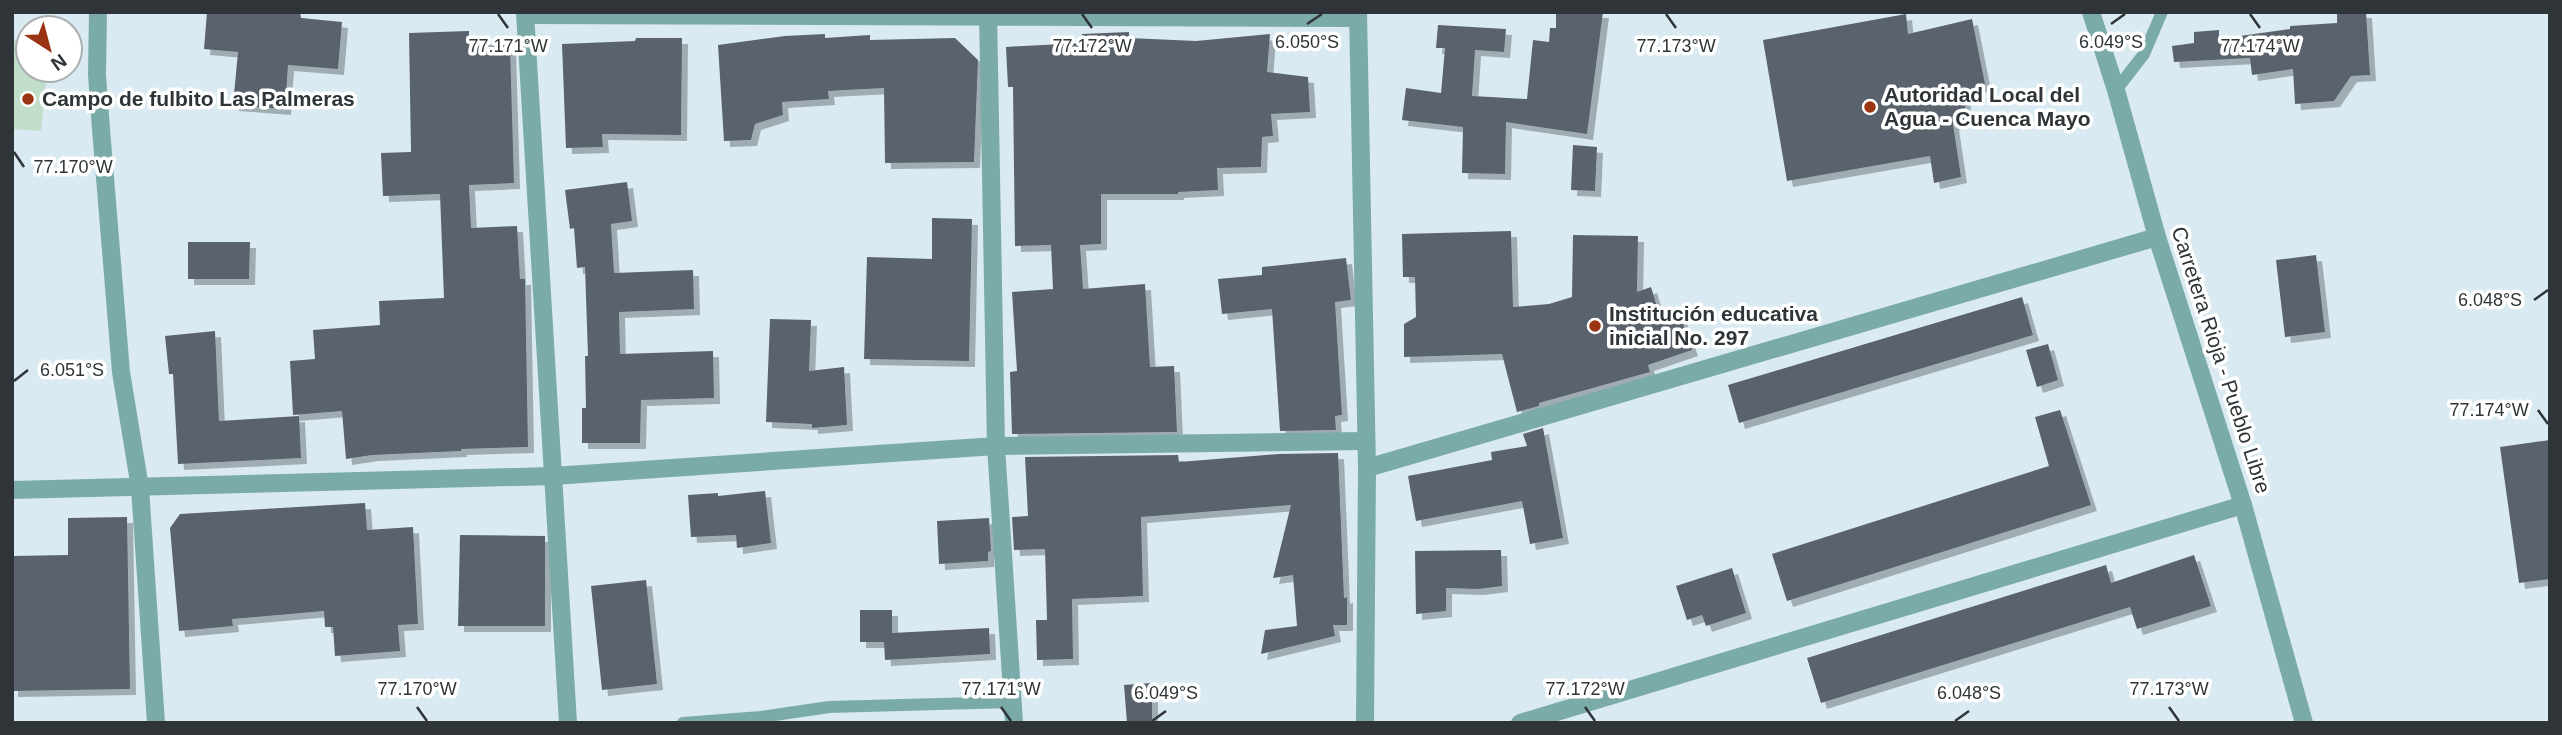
<svg xmlns="http://www.w3.org/2000/svg" width="2562" height="735" font-family="Helvetica,sans-serif">
  <style>
    .green { fill: #c1decb }
    .building { fill: #5a626e; filter: url(#shadow) }
    .lines { fill: none; stroke-linecap: round; stroke-linejoin: round }
    .service { stroke: #7baba8; stroke-width: 12 }
    .minor { stroke: #7baba8; stroke-width: 18 }
    .tertiary { stroke: #7baba8; stroke-width: 18 }
    .ticks { fill: none; stroke: #2e3437; stroke-width: 2.5 }
    .poi-dot { fill: #9b3412; stroke: #fff; stroke-width: 2.5 }
    .labels { text-anchor: middle; stroke-width: 7; stroke-linejoin: round; paint-order: stroke }
    .poi-label { font-size: 21px; font-weight: bold; fill: #2e3437; stroke: #fff; text-anchor: start }
    .street-label { font-size: 21px; fill: #2e3437; stroke: #fff }
    .ticks-label { font-size: 18px; text-anchor: middle; fill: #2e3437; stroke: #fff; stroke-width: 7; stroke-linejoin: round; paint-order: stroke }
  </style>
  <defs>
    <filter id="shadow"><feDropShadow dx="6" dy="6" stdDeviation="0" flood-color="#0004"/></filter>
  </defs>
  <rect width="100%" height="100%" fill="#d9eaf2"/>
  <polygon class="green" points="12,40 28,42 28,70 47,70 41,131 12,129"/>
  <g class="building">
    <polygon points="207,12 300,12 301,18 342,22 338,69 288,65 285,109 233,105 238,52 204,49"/>
    <polygon points="1556,12 1603,12 1587,134 1506,122 1505,174 1462,173 1463,127 1402,120 1406,88 1441,93 1445,48 1436,48 1438,25 1506,29 1504,52 1475,50 1472,96 1527,99 1533,40 1549,42 1550,28 1556,28"/>
    <polygon points="2337,12 2366,12 2370,75 2351,76 2334,101 2295,104 2293,69 2252,75 2250,58 2174,62 2172,46 2194,43 2194,32 2219,30 2219,39 2290,29 2290,26 2337,23"/>
    <polygon points="1906,14 1908,34 1972,19 1985,84 1964,94 1966,119 1953,124 1961,177 1934,183 1930,156 1787,181 1763,40"/>
    <polygon points="469,31 469,46 510,45 514,183 469,185 471,228 517,226 520,279 525,279 528,447 461,449 461,451 372,455 346,459 342,411 293,415 290,361 315,359 313,330 380,325 379,301 444,298 440,194 383,196 381,153 411,152 409,33"/>
    <polygon points="1129,32 1129,38 1196,41 1270,34 1267,72 1308,77 1310,112 1271,114 1273,136 1262,137 1261,167 1217,168 1218,190 1178,192 1178,194 1101,194 1101,244 1080,245 1083,289 1145,284 1150,367 1174,366 1177,432 1012,434 1010,372 1017,371 1012,292 1053,289 1051,245 1015,246 1013,87 1008,87 1006,47 1082,43 1082,34"/>
    <polygon points="825,34 825,38 870,35 870,40 955,38 978,60 974,162 885,163 884,88 828,91 829,99 782,102 783,115 755,124 751,140 724,141 718,45 785,36"/>
    <polygon points="636,38 682,38 681,135 602,134 603,147 566,148 562,44 635,41"/>
    <polygon points="1573,145 1597,147 1595,191 1571,190"/>
    <polygon points="627,182 632,221 611,224 614,273 693,270 694,309 619,312 620,354 713,351 714,398 641,400 640,443 582,443 582,408 586,408 585,356 588,356 585,267 577,268 574,228 570,229 565,190"/>
    <polygon points="932,218 972,219 969,361 864,359 867,257 932,259"/>
    <polygon points="1511,231 1513,307 1549,304 1572,297 1573,235 1638,236 1637,292 1651,287 1662,323 1681,317 1692,350 1648,365 1650,372 1539,403 1539,406 1517,412 1502,354 1404,357 1404,324 1416,317 1415,277 1403,277 1402,234"/>
    <polygon points="188,242 250,242 249,279 188,279"/>
    <polygon points="2316,255 2325,332 2285,337 2276,260"/>
    <polygon points="1346,258 1351,300 1335,302 1342,415 1335,416 1336,430 1280,431 1272,309 1222,314 1218,279 1262,275 1262,267"/>
    <polygon points="2022,297 2033,335 1739,423 1728,385"/>
    <polygon points="770,319 811,320 809,371 844,367 847,425 812,428 812,424 766,422"/>
    <polygon points="215,331 219,421 299,416 301,458 178,464 173,374 169,374 165,336"/>
    <polygon points="2048,344 2058,380 2037,387 2026,350"/>
    <polygon points="2060,410 2091,505 1787,601 1772,554 2049,466 2035,417"/>
    <polygon points="1543,428 1563,538 1530,544 1522,501 1416,521 1408,476 1492,460 1491,452 1527,446 1523,434"/>
    <polygon points="2550,440 2550,579 2519,583 2500,447"/>
    <polygon points="1338,453 1344,598 1347,597 1347,625 1333,625 1335,636 1261,654 1265,630 1297,626 1293,575 1273,578 1291,505 1141,517 1143,596 1072,599 1073,659 1037,660 1036,620 1047,620 1045,549 1014,550 1012,517 1028,516 1025,457 1178,455 1179,462 1279,454"/>
    <polygon points="765,491 771,543 737,548 736,535 691,537 688,495 718,493 718,496"/>
    <polygon points="365,503 367,530 413,527 418,624 398,625 400,651 335,656 333,627 325,627 324,611 232,619 233,626 179,631 170,528 180,514"/>
    <polygon points="127,517 130,689 12,691 12,556 68,555 68,518"/>
    <polygon points="989,518 991,551 988,552 988,561 939,564 937,521"/>
    <polygon points="460,535 545,536 545,626 458,626"/>
    <polygon points="1501,550 1502,586 1478,589 1446,588 1446,611 1416,614 1415,551"/>
    <polygon points="2194,555 2211,606 2137,629 2130,607 1821,703 1807,658 2106,565 2111,583"/>
    <polygon points="1732,568 1746,613 1706,626 1702,615 1687,620 1676,586"/>
    <polygon points="646,580 657,684 602,690 591,586"/>
    <polygon points="860,610 892,610 892,633 989,628 990,654 885,660 884,642 860,642"/>
    <polygon points="1152,683 1152,723 1127,723 1124,685"/>
  </g>
  <g class="lines">
    <g class="service">
      <polyline points="2116,90 2144,54 2162,12"/>
      <polyline points="683,723 761,717 829,707 1013,702"/>
    </g>
    <g class="minor">
      <polyline points="98,12 97,75 101,129 121,372 140,488 156,723"/>
      <polyline points="525,12 568,723"/>
      <polyline points="988,12 996,446 1014,723"/>
      <polyline points="1358,12 1367,468 1365,723"/>
      <polyline points="526,15 1358,18"/>
      <polyline points="1367,468 2157,237"/>
      <polyline points="12,490 553,476 996,446 1366,441"/>
      <polyline points="1520,723 2243,505"/>
    </g>
    <polyline class="tertiary" points="2091,12 2116,90 2157,237 2243,505 2304,723"/>
  </g>
  <path class="ticks" d="M498,14L508,28M1082,14L1092,28M1666,14L1676,28M2250,14L2260,28M1307,24L1322,14M2111,24L2125,14M14,152L24,167M2534,300L2548,290M14,381L28,370M2538,410L2548,424M417,707L427,721M1001,707L1011,721M1585,707L1595,721M2169,707L2179,721M1152,721L1166,711M1955,721L1969,711"/>
  <g class="poi-dot">
    <circle cx="28" cy="99" r="7"/>
    <circle cx="1870" cy="107" r="7"/>
    <circle cx="1595" cy="326" r="7"/>
  </g>
  <g class="labels">
    <g class="poi-label">
      <text x="1884" y="102">Autoridad Local del<tspan x="1884" dy="24">Agua - Cuenca Mayo</tspan></text>
      <text x="42" y="106">Campo de fulbito Las Palmeras</text>
      <text x="1609" y="321">Institución educativa<tspan x="1609" dy="24">inicial No. 297</tspan></text>
    </g>
    <g class="street-label">
      <text transform="translate(2221 360) rotate(72)" y="7">Carretera Rioja - Pueblo Libre</text>
    </g>
  </g>
  <g class="ticks-label">
    <text x="1307" y="48">6.050°S</text>
    <text x="2111" y="48">6.049°S</text>
    <text x="508" y="52">77.171°W</text>
    <text x="1092" y="52">77.172°W</text>
    <text x="1676" y="52">77.173°W</text>
    <text x="2260" y="52">77.174°W</text>
    <text x="73" y="173">77.170°W</text>
    <text x="2490" y="306">6.048°S</text>
    <text x="72" y="376">6.051°S</text>
    <text x="2489" y="416">77.174°W</text>
    <text x="417" y="695">77.170°W</text>
    <text x="1001" y="695">77.171°W</text>
    <text x="1585" y="695">77.172°W</text>
    <text x="2169" y="695">77.173°W</text>
    <text x="1166" y="699">6.049°S</text>
    <text x="1969" y="699">6.048°S</text>
  </g>
  <rect width="2562" height="735" fill="none" stroke="#2e3437" stroke-width="28"/>
  <g transform="translate(49 49) rotate(144)"><circle r="33" fill="#ffffff" stroke="#abaeaf" stroke-width="2"/>
  <path d="M0-5L12 26L0 18L-12 26Z" fill="#9b3412"/>
  <text y="-10" font-size="19" font-weight="bold" text-anchor="middle" fill="#2e3437">N</text>
  </g>
</svg>
